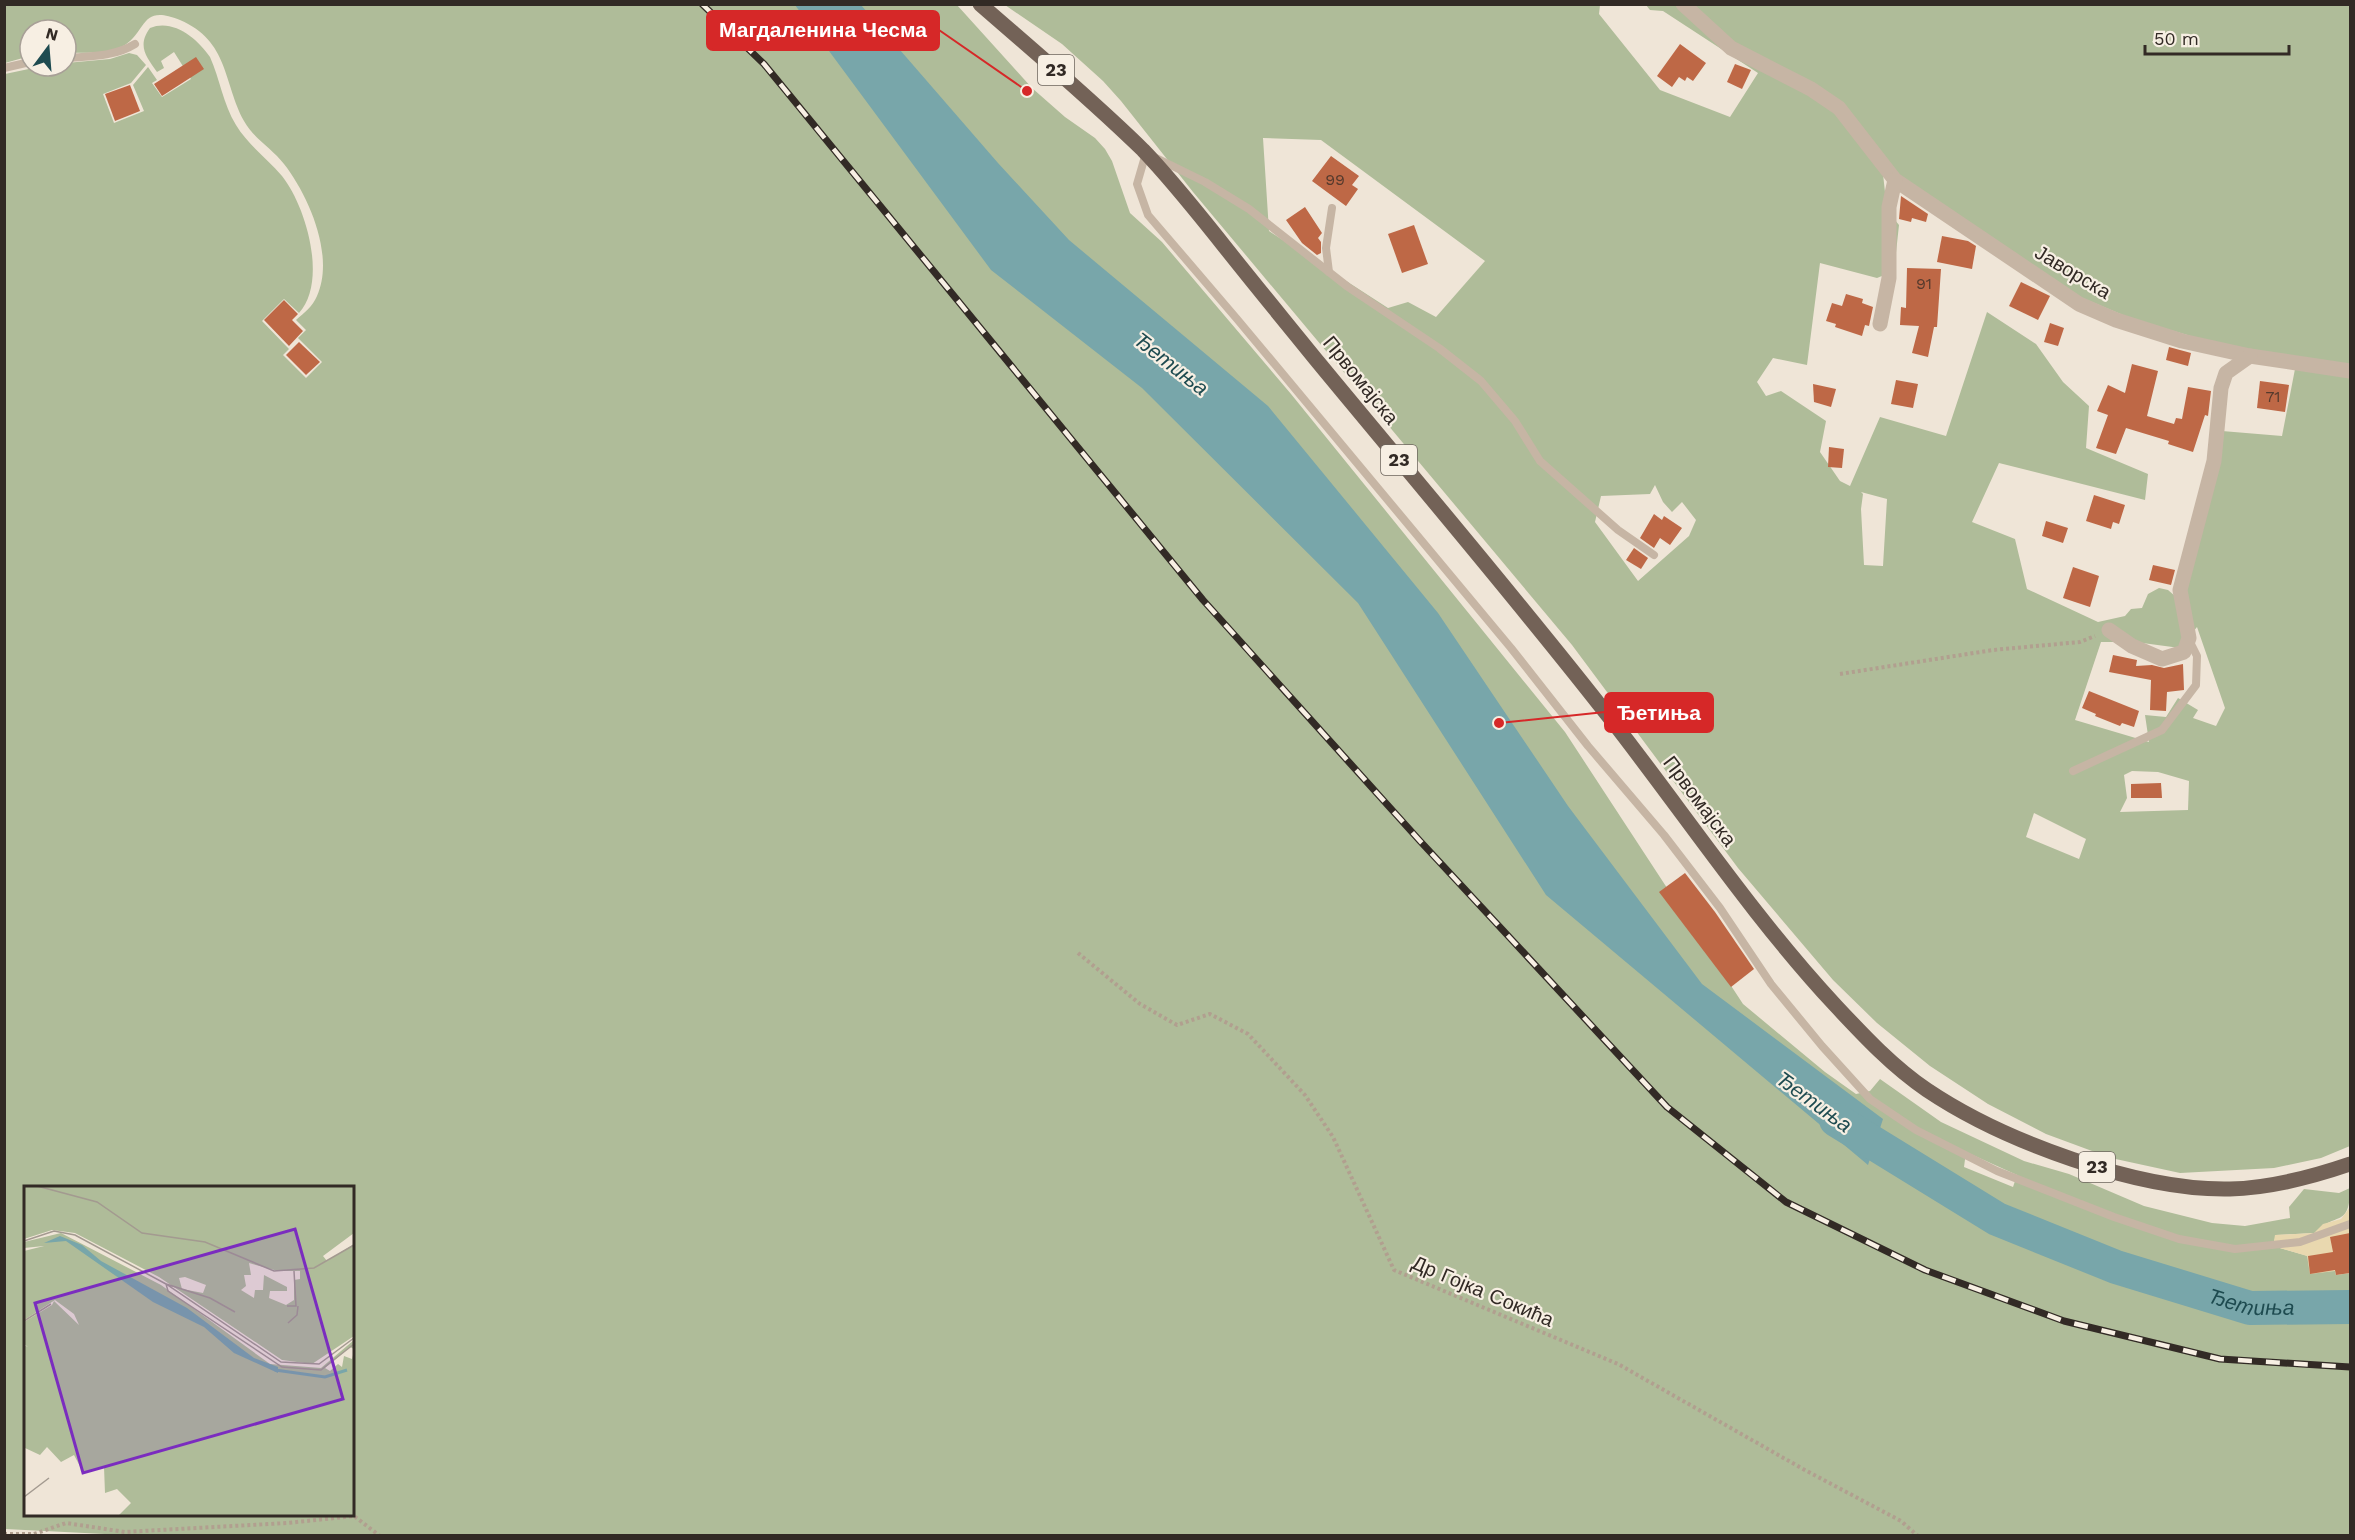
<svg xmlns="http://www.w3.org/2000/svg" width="2355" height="1540" font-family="'Work Sans',sans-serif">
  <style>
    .green { fill: #afbc99; fill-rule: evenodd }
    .sand { fill: #e9d8af }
    .water { fill: #78a6aa }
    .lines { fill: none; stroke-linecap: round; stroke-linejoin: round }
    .river { stroke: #78a6aa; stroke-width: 34 }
    .building { fill: #be6846 }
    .path { stroke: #b19f8f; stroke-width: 4; stroke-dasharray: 3 3; stroke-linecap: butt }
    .lane { stroke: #c6b5a4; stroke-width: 8 }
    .street { stroke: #c6b5a4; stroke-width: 15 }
    .primary { stroke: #736257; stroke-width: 15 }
    .rail-casing { stroke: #322a25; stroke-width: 7 }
    .rail { stroke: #f7efe3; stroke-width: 4.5; stroke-dasharray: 14; stroke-linecap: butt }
    .labels { text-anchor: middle; stroke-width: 4.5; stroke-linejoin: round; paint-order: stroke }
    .number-label { font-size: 16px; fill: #553a2d }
    .shield { fill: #f7efe3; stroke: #6d655e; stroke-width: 1.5 }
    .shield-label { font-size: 18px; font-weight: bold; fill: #322a25 }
    .street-label { font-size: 20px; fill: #322a25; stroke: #f7efe3 }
    .water-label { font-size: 21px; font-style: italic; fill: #1e4b50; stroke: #f7efe3 }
    .inset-river { fill: none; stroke: #78a6aa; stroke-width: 3 }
    .inset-road { fill: none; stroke: #a39a90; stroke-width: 1.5 }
    .view { fill: #7b2cbf; fill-opacity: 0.15; stroke: #7b2cbf; stroke-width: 3 }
    .inset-edge { fill: none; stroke: #322a25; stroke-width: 3 }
    .leader { fill: none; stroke: #d62828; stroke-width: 2 }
    .callout-dot { fill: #d62828; stroke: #f7efe3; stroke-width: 2 }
    .callout { fill: #d62828; stroke: #d62828; stroke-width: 2 }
    .callout-label { font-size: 21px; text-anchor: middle; font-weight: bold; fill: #fff }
  </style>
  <rect width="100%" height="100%" fill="#efe5d7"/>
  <g class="green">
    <path d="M5,5H957L1032,88L1065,117L1095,138L1105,149L1112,161L1130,213L1162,242L1291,394L1565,732L1743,1004L1825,1072L1856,1094L1870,1091L1880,1079L1941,1122L2024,1161L2069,1174L2144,1206L2212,1223L2245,1226L2290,1218L2289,1207L2304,1189L2339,1193L2350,1188C2350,1229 2335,1211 2315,1233L2276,1235L2273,1246L2308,1256L2335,1270L2336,1275L2350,1273V1535L144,1536L5,1529V74L43,66H66V63L110,59L129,53L137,55L146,65L131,83L103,94L114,123L144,111L133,85L148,67L157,80L152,83L162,97L191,79L174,52L161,61L164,68L157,72C146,56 137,46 150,28C173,18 198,39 210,57C220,79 223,104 236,125C248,145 267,158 282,176C306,206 328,281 299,313L284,299L262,321L289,349L283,355L306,378L322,362L298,338L306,330L296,320C304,313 313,306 317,296C335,256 309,196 284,164C272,148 254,139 244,121C223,82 229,41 180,20C141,4 147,30 125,45C109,55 83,52 66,53V30H30V56L5,63ZM1966,1152L2017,1175L2013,1187L1964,1167ZM26,1188H352V1514H26Z"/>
    <path d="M1005,5H1600L1599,14L1660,90L1730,117L1758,73L1663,11L1650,10L1646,5H2350V374L2214,343L2130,318L2080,297L1883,174L1887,210L1899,225L1894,271L1877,278L1820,263L1807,365L1773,358L1757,382L1766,396L1781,391L1826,421L1820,452L1840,481L1850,486L1880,417L1946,436L1987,312L2036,344L2063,382L2089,406L2086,448L2148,474L2145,500L1999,463L1972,522L2015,539L2027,589L2098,622L2125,616L2131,609L2142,608L2148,594L2159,588L2168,590L2175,596L2222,431L2282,436L2295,369L2350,377V1146L2321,1158L2274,1168L2180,1173L2111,1158L2046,1134L1988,1104L1930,1066L1877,1023L1833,980L1738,868L1572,645L1193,192L1121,101L1103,81L1062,44ZM1263,138L1321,140L1485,261L1436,317L1408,302L1388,308L1269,231ZM1655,485L1663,502L1672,512L1682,502L1696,520L1689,536L1638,581L1595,522L1601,496L1650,494ZM1861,492L1887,499L1883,566L1864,565L1861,509L1863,494ZM2197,627L2225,708L2216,726L2193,718L2198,710L2178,698L2166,717L2145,715L2149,742L2075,720L2101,642H2135L2180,648ZM2132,771L2158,772L2189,781L2188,810L2120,812L2127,798L2124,775ZM2034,813L2086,839L2079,859L2026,837Z"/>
  </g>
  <polygon class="sand" points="2350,1207 2350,1273 2336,1275 2335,1271 2310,1274 2307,1256 2273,1246 2275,1235 2314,1233 2323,1224 2341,1219"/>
  <polygon class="water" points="795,5 861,5 998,163 1069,240 1268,406 1438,613 1568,806 1702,984 1883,1119 1868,1165 1546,895 1358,603 1142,388 991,270"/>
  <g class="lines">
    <path class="river" id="s1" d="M1836,1120L1997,1219L2116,1267L2250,1308L2350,1307"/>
  </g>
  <g class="building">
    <polygon points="1680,44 1706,63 1693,81 1687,77 1685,81 1679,77 1672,87 1657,76"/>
    <polygon points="196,57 204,69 162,96 154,84"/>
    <polygon points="1735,64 1751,70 1742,89 1727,82"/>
    <polygon points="130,85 140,111 115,121 105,94"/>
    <polygon points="1331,156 1359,176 1352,185 1358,189 1346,206 1312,181"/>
    <polygon points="1901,196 1928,214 1926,222 1912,218 1911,222 1899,219"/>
    <polygon points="1305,207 1322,233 1318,238 1321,242 1321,253 1317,255 1302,243 1286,220"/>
    <polygon points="1414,225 1428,264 1402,273 1388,234"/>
    <polygon points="1942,236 1968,241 1976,246 1972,269 1937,262"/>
    <polygon points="1907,268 1941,269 1937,327 1934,327 1928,357 1912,353 1919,326 1900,325 1901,307 1906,308"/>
    <polygon points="2021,282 2050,296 2038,320 2009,306"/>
    <polygon points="1846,294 1863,299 1862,303 1873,307 1869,326 1865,325 1862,336 1835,327 1836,324 1826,321 1832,303 1842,306"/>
    <polygon points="284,300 298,314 292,320 303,331 289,346 264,320"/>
    <polygon points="2050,323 2064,328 2058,346 2044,342"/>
    <polygon points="299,342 320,362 306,375 286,355"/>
    <polygon points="2169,347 2191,353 2188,366 2166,360"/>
    <polygon points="2132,364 2158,371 2147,416 2174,424 2176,418 2182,419 2188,387 2211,391 2208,416 2205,415 2193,452 2168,444 2169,441 2126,428 2116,454 2096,448 2108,415 2097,411 2108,385 2125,393"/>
    <polygon points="1896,380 1918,384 1913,408 1891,404"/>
    <polygon points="2260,381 2289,385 2285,412 2257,408"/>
    <polygon points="1813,384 1836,389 1831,407 1814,402"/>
    <polygon points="1829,447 1844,449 1842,468 1828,467"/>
    <polygon points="2094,495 2125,505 2119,524 2113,522 2111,529 2086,521"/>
    <polygon points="1654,514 1662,520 1664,516 1682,528 1670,545 1660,538 1654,548 1640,538"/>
    <polygon points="2046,521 2068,528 2063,543 2042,536"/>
    <polygon points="1634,548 1648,558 1641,569 1626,560"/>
    <polygon points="2153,565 2175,570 2171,585 2149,580"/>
    <polygon points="2073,567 2099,576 2090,607 2063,598"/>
    <polygon points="2113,655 2137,660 2136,666 2152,665 2164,668 2183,664 2184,690 2167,692 2166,711 2150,710 2151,680 2109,672"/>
    <polygon points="2089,691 2139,711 2134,727 2122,723 2120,726 2095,716 2096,714 2082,708"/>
    <polygon points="2161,783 2162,798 2131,798 2131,784"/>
    <polygon points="1685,873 1715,912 1754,969 1731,987 1659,892"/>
    <polygon points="2350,1233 2350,1273 2336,1275 2335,1270 2310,1274 2308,1256 2333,1252 2330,1237"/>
  </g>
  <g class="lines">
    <g class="path">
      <polyline points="1840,674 1993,650 2080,642 2095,636"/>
      <polyline points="1078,953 1140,1004 1177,1025 1210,1014 1248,1034 1305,1095 1333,1137 1394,1270 1618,1364 1803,1469 1901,1521 1918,1536"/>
      <polyline points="4,1534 34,1534 66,1523 125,1532 287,1523 354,1516 380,1536"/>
    </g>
    <g class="lane">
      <path d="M66,58C90,56 114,57 135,44"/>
      <polyline points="4,68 30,62"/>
      <polyline points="1329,272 1326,248 1332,208"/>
      <polyline points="1654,555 1618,530 1540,461 1515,421 1481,381 1439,348 1348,287 1249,209 1205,182 1146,153 1137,184 1148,215 1237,319 1511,648 1588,746 1664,835 1720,908 1771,984 1822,1046 1870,1099 1916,1130 1997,1171 2114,1217 2179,1239 2235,1249 2300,1242 2350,1224"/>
      <polyline points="2073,771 2162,730 2196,685 2197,656 2189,640"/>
    </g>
    <g class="street">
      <polyline points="1683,4 1731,48 1811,89 1839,108 1895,180 2079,304 2116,320 2182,341 2250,356 2350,371"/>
      <polyline points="1880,324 1889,278 1889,207 1895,180"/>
      <polyline points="2109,630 2132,646 2162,659 2184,652 2189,638 2180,590 2214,461 2221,388 2226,373 2250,356"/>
    </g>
    <path class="primary" d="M980,4C1035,52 1091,99 1143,150C1169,177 1193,207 1217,237C1250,279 1284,320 1318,362C1417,482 1518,600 1613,722C1687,817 1754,918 1836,1006C1864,1036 1893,1067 1927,1090C2003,1141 2138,1191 2230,1189C2271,1188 2312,1177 2350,1164"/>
    <g class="rail-casing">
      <polyline id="rail" points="702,4 764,64 1203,600 1420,841 1667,1107 1786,1202 1925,1270 2064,1321 2220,1359 2350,1367"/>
    </g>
    <use href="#rail" class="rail"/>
  </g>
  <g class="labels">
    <g class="number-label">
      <text x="1335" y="185">99</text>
      <text x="1924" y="289">91</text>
      <text x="2273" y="402">71</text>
    </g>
    <g class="shield">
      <rect x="1038" y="55" width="36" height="30" rx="4.5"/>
      <rect x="1381" y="445" width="36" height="30" rx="4.5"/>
      <rect x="2079" y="1152" width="36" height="30" rx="4.5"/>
    </g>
    <g class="shield-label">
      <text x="1056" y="76">23</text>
      <text x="1399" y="466">23</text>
      <text x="2097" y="1173">23</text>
    </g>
    <g class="street-label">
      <text transform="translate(2073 272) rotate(31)" y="7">Јаворска</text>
      <text transform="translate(1361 380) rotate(51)" y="7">Првомајска</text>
      <text transform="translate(1700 801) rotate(53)" y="7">Првомајска</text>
      <text transform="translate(1483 1291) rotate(23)" y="7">Др Гојка Сокића</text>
    </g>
    <g class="water-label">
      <text transform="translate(1171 364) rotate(38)" y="7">Ђетиња</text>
      <text transform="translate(1814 1102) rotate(36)" y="7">Ђетиња</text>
      <text dy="7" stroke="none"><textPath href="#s1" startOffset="458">Ђетиња</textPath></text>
    </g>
  </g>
  <g transform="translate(24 1186)">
    <rect width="330" height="330" fill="#efe5d7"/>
    <path d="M0,0H330V47L299,70L303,75L330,58V150L288,178L258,174L135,91L51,47L28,44L0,53ZM225,77L254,85H276V93L270,94V114L262,119L245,112L246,105H263V101L240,89L239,104H231L230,112L217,104L222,100L220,89H227ZM161,91L182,99L179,107L158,103L155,92ZM37,47L137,99L246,178L297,182L330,154V163L326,161L301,182L306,185L314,178L318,181L320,170L328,173L330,165V330H94L107,317L93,303L81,307L80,281L59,286L50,269L37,276L23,261L16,269L1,262L0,159L4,161L0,158V136L28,119L30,115L55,139L50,128L31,114L0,134V65L20,60L0,62V56Z" fill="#afbc99" fill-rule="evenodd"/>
    <path d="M36,50L58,59L77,75L163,122L230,172L254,181V187L210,167L180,141L129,116L42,55L20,57Z" fill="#78a6aa"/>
    <path class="inset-river" d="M251,184L301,191L323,184"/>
    <path class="inset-road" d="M13,0L73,16L118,47L181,56L250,85L290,82L330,59M0,55L30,45L51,49L142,98L257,176L295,178L330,152M263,120H272L270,85M211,126L186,112L142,98L144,105L258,181L297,184L330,158M0,135L27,118M264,137L273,129L274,120M0,311L25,292"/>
    <path class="view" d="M271,43L319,213L59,287L11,117Z"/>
    <rect width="330" height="330" class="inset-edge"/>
  </g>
  <path class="leader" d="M1027 91L939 30M1499 723L1605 712"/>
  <g class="callout-dot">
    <circle cx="1027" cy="91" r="6"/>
    <circle cx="1499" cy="723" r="6"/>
  </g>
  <g class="callout">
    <rect x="707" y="11" width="232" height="39" rx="6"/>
    <rect x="1605" y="693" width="108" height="39" rx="6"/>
  </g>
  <g class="callout-label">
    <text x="823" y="37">Магдаленина Чесма</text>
    <text x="1659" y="720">Ђетиња</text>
  </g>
  <rect width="2355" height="1540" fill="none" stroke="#322a25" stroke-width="12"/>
  <g transform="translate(48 48) rotate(16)"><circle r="28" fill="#f7efe3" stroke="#a8a097" stroke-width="1.5"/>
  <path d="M0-4.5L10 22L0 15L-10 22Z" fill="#1e4b50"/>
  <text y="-9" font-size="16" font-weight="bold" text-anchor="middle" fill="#322a25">N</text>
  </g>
  <path d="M2145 45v9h144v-9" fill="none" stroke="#322a25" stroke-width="3"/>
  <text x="2154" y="45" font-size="18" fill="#322a25" stroke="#f7efe3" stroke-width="4.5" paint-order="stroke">50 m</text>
</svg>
